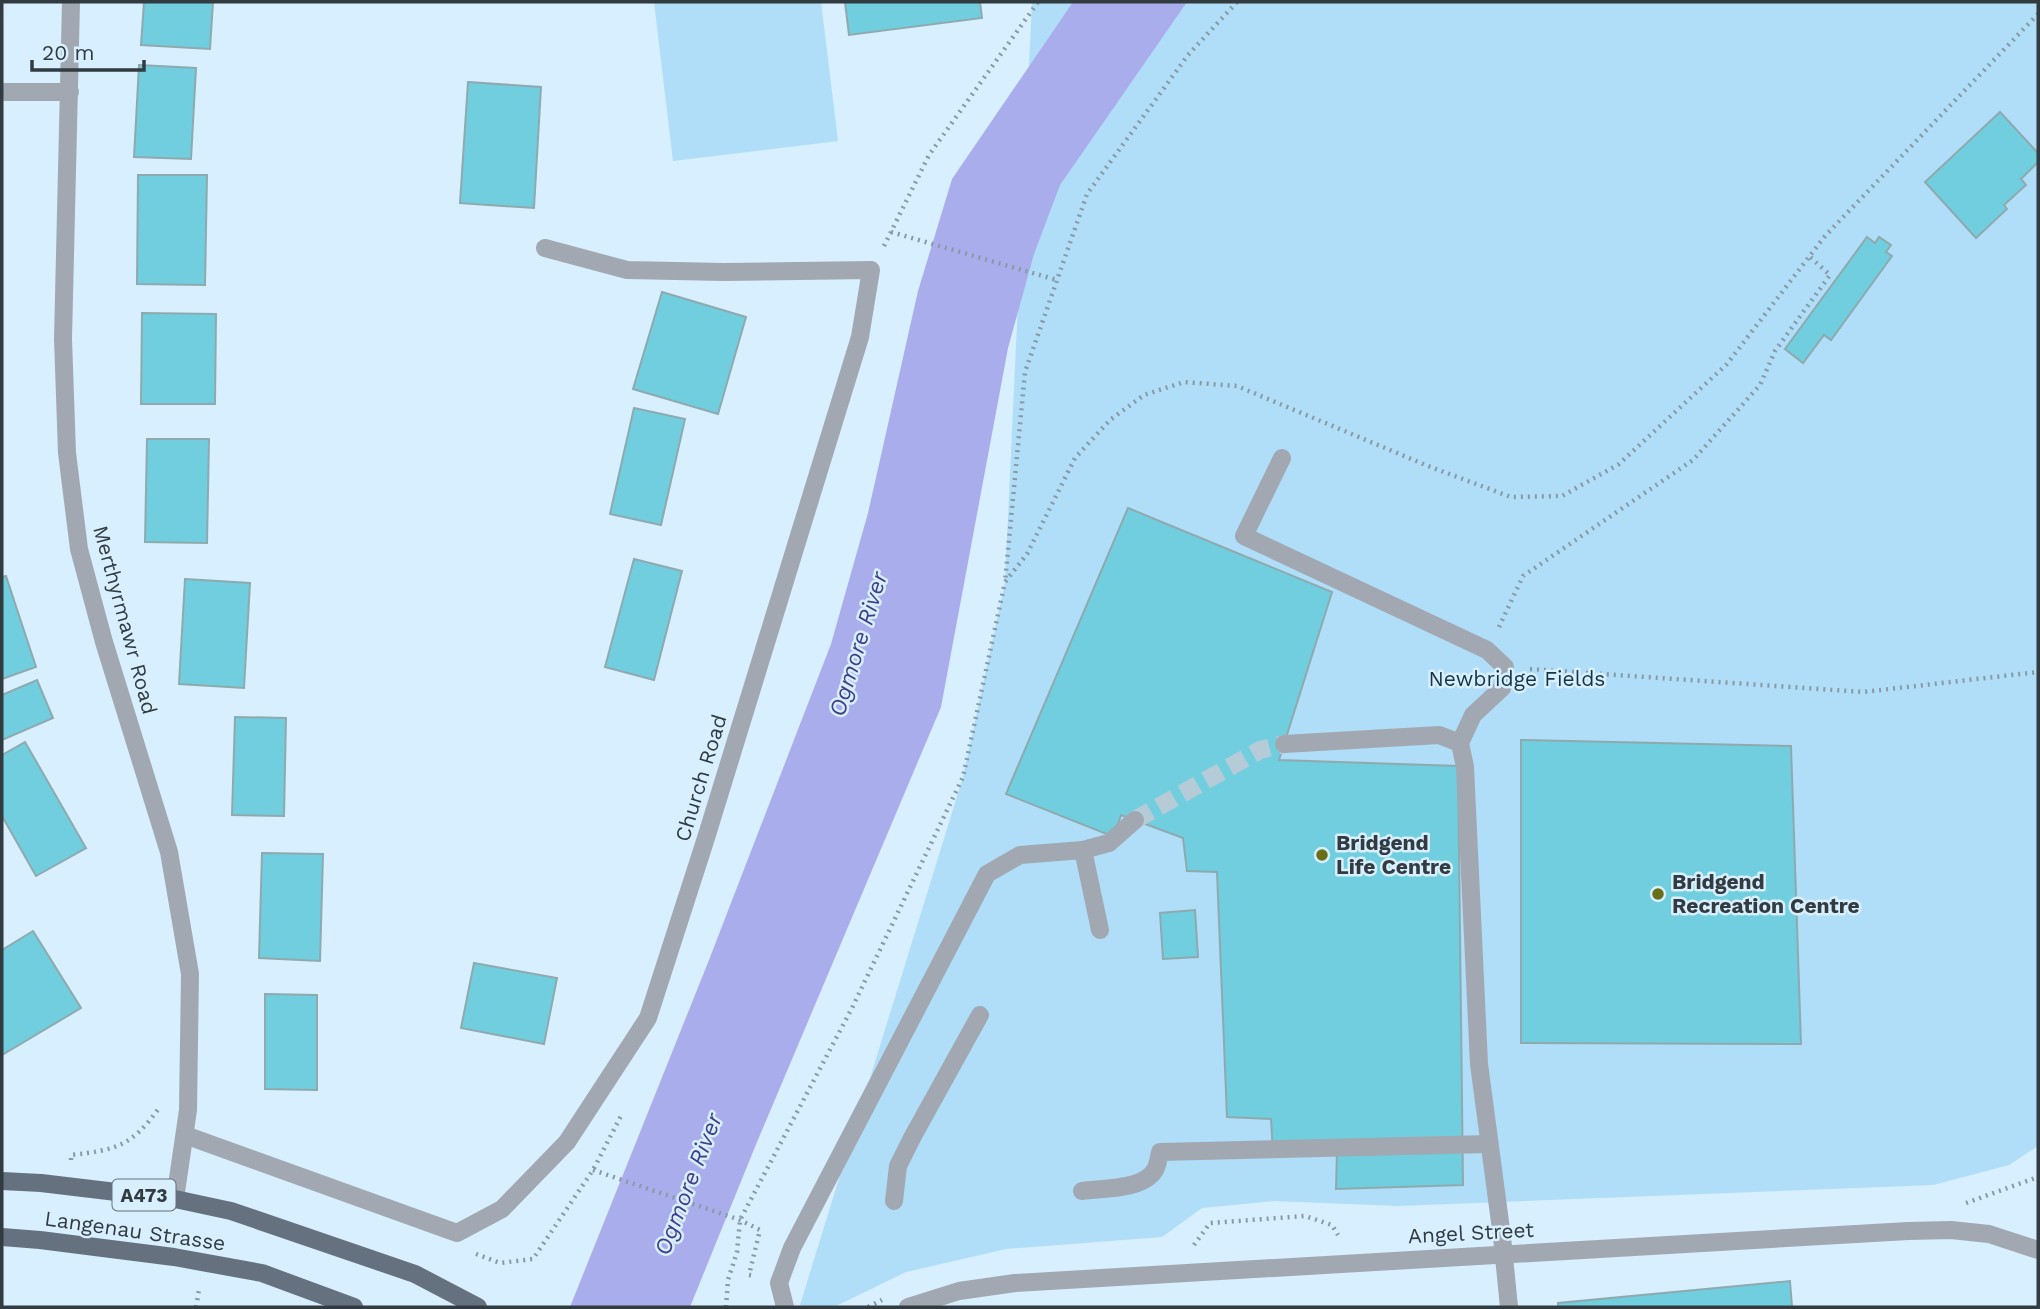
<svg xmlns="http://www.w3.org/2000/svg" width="2040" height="1309" font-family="'Work Sans',sans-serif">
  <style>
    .green { fill: #b0ddf7 }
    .water { fill: #aaadec }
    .building { fill: #71cede; stroke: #8eaaaf; stroke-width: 2 }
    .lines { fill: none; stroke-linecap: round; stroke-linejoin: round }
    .minor-tunnel { stroke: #b6cbd8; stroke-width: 18; stroke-dasharray: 18 9; stroke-linecap: butt }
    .path { stroke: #889aa4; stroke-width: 4.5; stroke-dasharray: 2 5; stroke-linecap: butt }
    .minor { stroke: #a2a8b1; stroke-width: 18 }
    .major { stroke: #667180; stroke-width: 18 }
    .poi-dot { fill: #686f16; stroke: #d7effe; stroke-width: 2.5 }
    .labels { text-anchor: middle; stroke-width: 5; stroke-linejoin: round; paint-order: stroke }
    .shield { fill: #d7effe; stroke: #637179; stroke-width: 2 }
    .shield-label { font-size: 19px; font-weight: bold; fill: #313b40 }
    .street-label { font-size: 21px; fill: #313b40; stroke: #d7effe }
    .park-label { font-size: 21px; fill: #153546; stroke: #d7effe }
    .poi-label { font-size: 21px; font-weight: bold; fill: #313b40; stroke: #d7effe; text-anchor: start }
    .water-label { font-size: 23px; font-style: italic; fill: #423e88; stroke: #d7effe }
  </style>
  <rect width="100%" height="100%" fill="#d7effe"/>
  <g class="green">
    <polygon points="654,2 821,2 838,141 673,161"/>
    <polygon points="1032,2 2038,2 2038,1146 2009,1165 1933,1185 1399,1206 1274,1201 1202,1208 1162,1237 1006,1249 906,1272 834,1307 805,1307 800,1305 963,777 1005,582"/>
  </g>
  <polygon class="water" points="1073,2 1187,2 1060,185 1034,254 1008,348 941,707 757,1142 690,1307 570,1307 709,960 831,644 868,513 918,291 952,179"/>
  <g class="building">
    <polygon points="144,2 213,2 210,49 141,45"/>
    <polygon points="845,2 980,2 982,18 849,35"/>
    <polygon points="139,65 196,68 191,159 134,157"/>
    <polygon points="468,82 541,87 534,208 460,203"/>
    <polygon points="2000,112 2038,153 2038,162 2021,179 2026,185 2004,205 2007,209 1976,238 1925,182"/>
    <polygon points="138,175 207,175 205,285 137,284"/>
    <polygon points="1867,237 1875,243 1879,237 1891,245 1886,252 1892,256 1831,340 1824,335 1803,363 1785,349"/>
    <polygon points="662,292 746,317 718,414 633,389"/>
    <polygon points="142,313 216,314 215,404 141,404"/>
    <polygon points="634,408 685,419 661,525 610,514"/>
    <polygon points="147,439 209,439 207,543 145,542"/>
    <polygon points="1128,508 1332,592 1279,760 1458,766 1463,1185 1336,1189 1337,1151 1273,1153 1271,1119 1227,1117 1217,872 1187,871 1183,838 1121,815 1114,837 1006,794"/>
    <polygon points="634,559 682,571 654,680 605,667"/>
    <polygon points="6,576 36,667 2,679 2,577"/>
    <polygon points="185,579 250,583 244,688 179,684"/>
    <polygon points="37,680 53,718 2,740 2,695"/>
    <polygon points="235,717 286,718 284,816 232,815"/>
    <polygon points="1521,740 1791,746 1801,1044 1521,1043"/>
    <polygon points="25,742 86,848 36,876 2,816 2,755"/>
    <polygon points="262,853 323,854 320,961 259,958"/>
    <polygon points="1195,910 1198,957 1163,959 1160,913"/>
    <polygon points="33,931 81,1008 2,1055 2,950"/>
    <polygon points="474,963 557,978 544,1044 461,1028"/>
    <polygon points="265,994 317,995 317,1090 265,1089"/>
    <polygon points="1790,1281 1792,1307 1558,1307 1558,1303"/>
  </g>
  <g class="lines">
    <polyline class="minor-tunnel" points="1135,820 1260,750 1284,744"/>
    <g class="path">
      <polyline points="1237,2 1188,55 1087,194 1025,372 1005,582 1027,554 1075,458 1110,420 1144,395 1184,382 1237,386 1428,466 1511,497 1562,496 1619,464 1727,364 1825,236 2038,14"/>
      <polyline points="891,232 1057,280"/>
      <polyline points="884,246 929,155 1038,2"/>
      <polyline points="1499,627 1523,576 1693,460 1760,385 1775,351 1830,275 1810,257"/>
      <polyline points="1530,669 1863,692 2038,672"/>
      <path d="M71,1160V1155C116,1150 132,1146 159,1108"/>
      <polyline points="593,1170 740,1220 760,1230 749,1275 755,1276"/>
      <polyline points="1966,1203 2038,1177"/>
      <polyline points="1194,1245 1210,1223 1305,1216 1332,1225 1338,1235"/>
      <polyline points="476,1254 500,1263 533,1259 593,1170 622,1114"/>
      <polyline points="196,1307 199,1290 197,1289"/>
      <polyline points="726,1307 728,1280 737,1252 740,1220 852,1008 963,777 1005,582"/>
      <polyline points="868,1307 882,1300"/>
    </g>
    <g class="minor">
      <polyline points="71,2 63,339 67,453 79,549 104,642 169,852 190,974 188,1110 175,1199"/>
      <polyline points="2,92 70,92"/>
      <polyline points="1282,458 1244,536 1487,650 1505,667 1502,688 1473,715 1460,743 1465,767 1479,1064 1502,1237 1509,1307"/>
      <polyline points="1284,744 1439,735 1460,743"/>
      <polyline points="1083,850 1109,843 1135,820"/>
      <polyline points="185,1135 457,1233 502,1209 567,1142 648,1018 706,838 860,337 871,270 724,272 627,270 545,248"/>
      <path d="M1082,1191C1103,1188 1146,1190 1156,1168C1158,1163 1159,1157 1160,1152L1489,1144"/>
      <polyline points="894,1201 898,1166 913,1136 980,1015"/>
      <polyline points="785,1307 779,1283 792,1248 987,874 1020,855 1083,850 1100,930"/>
      <polyline points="908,1307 959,1291 1015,1283 1908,1231 1951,1230 1989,1234 2038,1250"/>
    </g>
    <g class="major">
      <polyline points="2,1181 41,1183 175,1199 231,1211 415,1274 478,1307"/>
      <polyline points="2,1237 40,1240 174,1257 262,1273 354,1307"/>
    </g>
  </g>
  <g class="poi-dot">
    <circle cx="1322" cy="855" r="7"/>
    <circle cx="1658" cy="894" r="7"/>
  </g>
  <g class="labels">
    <rect class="shield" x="112.5" y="1179.5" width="63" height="31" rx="5"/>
    <g class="shield-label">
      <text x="144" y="1202">A473</text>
    </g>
    <g class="street-label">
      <text transform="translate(125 620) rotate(75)" y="7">Merthyrmawr Road</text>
      <text transform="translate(701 778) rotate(-73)" y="7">Church Road</text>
      <text transform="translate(135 1231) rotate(8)" y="7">Langenau Strasse</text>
      <text transform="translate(1471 1233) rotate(-3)" y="7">Angel Street</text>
    </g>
    <g class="park-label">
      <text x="1517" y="686">Newbridge Fields</text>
    </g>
    <g class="poi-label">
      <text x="1336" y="850">Bridgend<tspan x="1336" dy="24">Life Centre</tspan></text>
      <text x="1672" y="889">Bridgend<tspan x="1672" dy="24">Recreation Centre</tspan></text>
    </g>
    <g class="water-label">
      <text transform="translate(858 644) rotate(-73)" y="8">Ogmore River</text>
      <text transform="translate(688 1184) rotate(-69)" y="8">Ogmore River</text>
    </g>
  </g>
  <rect width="2040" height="1309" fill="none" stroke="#313b40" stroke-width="7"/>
  <path d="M32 60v10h112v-10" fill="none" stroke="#313b40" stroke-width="3.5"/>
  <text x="42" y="60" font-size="21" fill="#313b40" stroke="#d7effe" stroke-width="5" paint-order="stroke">20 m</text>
</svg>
